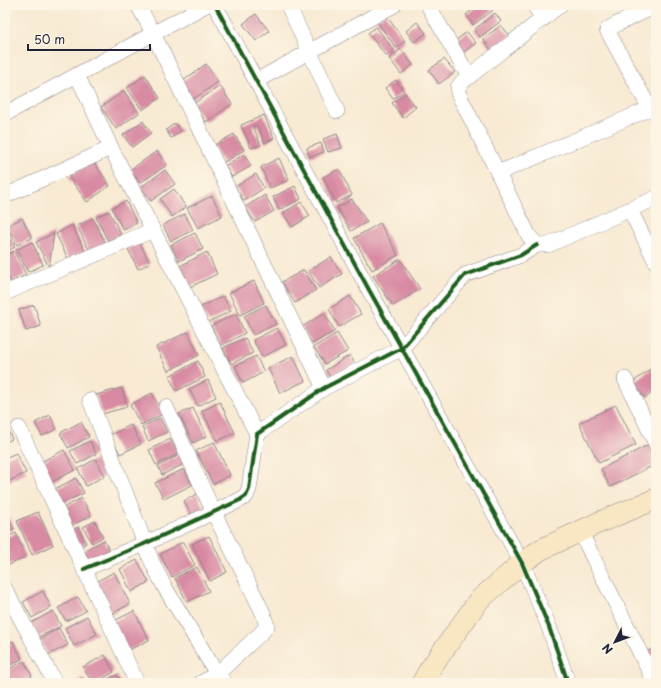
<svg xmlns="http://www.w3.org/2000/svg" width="661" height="688" font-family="'Playpen Sans',sans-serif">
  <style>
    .building { fill: #d88aa3 }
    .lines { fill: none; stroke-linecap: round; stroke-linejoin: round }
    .street-casing { stroke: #8d8687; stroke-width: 16 }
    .secondary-casing { stroke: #8d8687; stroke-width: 22 }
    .street { stroke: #fff; stroke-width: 15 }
    .secondary { stroke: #f9e7c3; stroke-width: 21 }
    .cycleway-casing { stroke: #fcf5e5; stroke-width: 6 }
    .cycleway { stroke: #1b5e20; stroke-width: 4 }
  </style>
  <rect width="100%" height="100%" fill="#fcf5e5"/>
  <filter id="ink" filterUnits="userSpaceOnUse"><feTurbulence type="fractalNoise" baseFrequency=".025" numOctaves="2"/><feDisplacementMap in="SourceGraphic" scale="8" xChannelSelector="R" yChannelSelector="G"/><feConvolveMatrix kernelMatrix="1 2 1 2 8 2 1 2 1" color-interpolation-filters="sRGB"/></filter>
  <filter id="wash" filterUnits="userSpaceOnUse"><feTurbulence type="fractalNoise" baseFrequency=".012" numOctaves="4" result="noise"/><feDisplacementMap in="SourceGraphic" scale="16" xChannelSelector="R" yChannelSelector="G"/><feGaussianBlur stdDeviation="0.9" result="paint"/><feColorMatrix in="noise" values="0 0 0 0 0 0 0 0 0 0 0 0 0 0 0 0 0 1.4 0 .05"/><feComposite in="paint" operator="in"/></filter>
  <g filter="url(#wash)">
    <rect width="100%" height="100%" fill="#f8ead3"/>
    <g id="blocks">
      <g class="building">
        <polygon points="478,5 489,5 493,10 473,25 466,15"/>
        <polygon points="495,13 501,21 480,37 474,30"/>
        <polygon points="256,14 269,31 256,41 243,24"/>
        <polygon points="385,14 405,41 396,48 376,20"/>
        <polygon points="417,22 426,33 414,42 406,31"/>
        <polygon points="501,25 510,36 491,50 483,39"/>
        <polygon points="376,27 394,50 386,56 368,33"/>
        <polygon points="467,32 476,43 461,54 452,43"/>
        <polygon points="401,49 413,65 401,74 389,58"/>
        <polygon points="444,59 455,72 439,84 429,70"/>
        <polygon points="206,64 218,82 192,100 180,83"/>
        <polygon points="145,75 160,98 142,110 127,88"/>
        <polygon points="396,80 404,91 393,99 385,88"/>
        <polygon points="220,86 232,104 206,122 193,104"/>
        <polygon points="124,91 139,113 116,129 101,107"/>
        <polygon points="405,93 416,107 403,118 392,103"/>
        <polygon points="264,115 274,138 265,143 257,125 253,126 261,145 251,148 241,125"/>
        <polygon points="143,121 151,133 132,147 123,135"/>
        <polygon points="175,123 181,131 171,138 166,130"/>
        <polygon points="234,134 244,150 223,163 213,146"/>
        <polygon points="337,134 342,148 328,152 323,139"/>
        <polygon points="321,143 324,152 310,157 307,148"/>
        <polygon points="157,151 167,165 140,183 130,170"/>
        <polygon points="244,154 251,166 232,177 225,166"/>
        <polygon points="279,158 289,180 270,188 261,167"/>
        <polygon points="93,161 110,186 87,202 69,177"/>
        <polygon points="339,169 352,195 336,203 323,177"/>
        <polygon points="165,170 175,184 151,201 141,187"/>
        <polygon points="256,174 264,188 244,201 235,187"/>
        <polygon points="295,186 301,199 279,210 273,197"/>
        <polygon points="174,189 186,207 172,217 160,199"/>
        <polygon points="265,195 274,211 255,222 245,207"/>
        <polygon points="212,196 222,216 198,228 187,208"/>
        <polygon points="352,199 367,222 351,231 337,208"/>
        <polygon points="126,201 137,223 123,230 112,208"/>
        <polygon points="301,202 310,216 292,227 283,213"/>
        <polygon points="109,211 121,234 108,241 96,217"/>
        <polygon points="185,214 193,230 171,241 163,225"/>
        <polygon points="22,218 32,238 17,245 7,226"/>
        <polygon points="93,218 107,246 91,254 77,226"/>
        <polygon points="380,223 398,255 372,270 354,238"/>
        <polygon points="72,225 85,251 68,259 56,234"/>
        <polygon points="5,228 15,247 5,252"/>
        <polygon points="54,233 49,267 36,242"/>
        <polygon points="195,233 203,249 179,261 171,245"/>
        <polygon points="32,242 43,265 28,272 16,250"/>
        <polygon points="140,243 150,263 138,269 128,249"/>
        <polygon points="14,251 26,275 11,282 5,271 5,256"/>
        <polygon points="207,252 217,274 190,287 180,266"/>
        <polygon points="331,257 342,274 319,288 308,271"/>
        <polygon points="400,259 420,289 393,306 373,276"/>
        <polygon points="304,270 316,290 295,303 282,282"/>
        <polygon points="254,281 264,303 240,315 229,293"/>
        <polygon points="223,296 231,311 208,322 201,307"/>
        <polygon points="350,296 361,314 339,327 329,309"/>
        <polygon points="34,305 41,326 26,331 19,310"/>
        <polygon points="266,305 276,324 253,335 244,316"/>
        <polygon points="324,313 335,331 312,344 302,327"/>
        <polygon points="236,314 245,333 221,346 211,326"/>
        <polygon points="277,328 286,345 262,357 253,340"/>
        <polygon points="188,332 199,355 168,371 156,347"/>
        <polygon points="337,333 348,351 325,364 314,347"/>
        <polygon points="245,338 253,353 231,364 223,348"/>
        <polygon points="350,355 361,375 337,389 326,370"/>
        <polygon points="256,356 264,372 243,383 235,366"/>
        <polygon points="293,356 305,381 280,393 268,368"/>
        <polygon points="198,361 205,377 176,391 169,376"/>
        <polygon points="655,366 656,390 645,398 633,382"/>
        <polygon points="208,380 216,397 198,406 189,389"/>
        <polygon points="122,388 127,407 102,414 96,395"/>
        <polygon points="152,393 163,414 141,425 130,405"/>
        <polygon points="220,402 235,433 217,441 202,411"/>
        <polygon points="616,405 636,445 599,463 579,423"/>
        <polygon points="193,408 207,436 193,443 179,414"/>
        <polygon points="50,415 57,429 42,436 35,423"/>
        <polygon points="160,418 167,432 148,441 142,427"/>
        <polygon points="81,422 89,437 68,448 60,433"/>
        <polygon points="5,424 12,439 5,443"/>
        <polygon points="131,425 141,444 120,454 110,435"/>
        <polygon points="170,439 178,454 156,465 149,450"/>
        <polygon points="90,441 96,454 77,464 70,451"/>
        <polygon points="214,442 230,475 213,484 196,451"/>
        <polygon points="650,444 656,456 656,464 610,487 601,469"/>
        <polygon points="64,450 75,470 50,483 39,463"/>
        <polygon points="16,453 26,473 5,483 5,458"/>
        <polygon points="179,455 184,464 162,475 158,466"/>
        <polygon points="96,459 105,476 86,486 78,469"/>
        <polygon points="184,469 192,485 164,499 155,483"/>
        <polygon points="76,478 84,493 58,505 51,491"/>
        <polygon points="197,494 205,511 192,517 184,501"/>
        <polygon points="82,498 91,516 68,527 59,510"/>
        <polygon points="5,509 14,529 5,533"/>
        <polygon points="38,512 53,545 32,555 17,521"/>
        <polygon points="95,521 103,537 92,543 83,527"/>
        <polygon points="78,527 86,543 76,549 68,533"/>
        <polygon points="16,533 26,557 5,567 5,538"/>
        <polygon points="209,536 227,572 210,581 192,544"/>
        <polygon points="104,540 110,552 83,566 77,554"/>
        <polygon points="183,542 195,565 172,577 160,554"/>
        <polygon points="137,560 149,582 131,592 120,569"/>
        <polygon points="197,567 209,591 187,602 175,578"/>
        <polygon points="114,572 130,604 111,614 94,583"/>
        <polygon points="43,591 51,607 32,618 23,602"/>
        <polygon points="78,597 86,611 66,621 58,608"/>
        <polygon points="53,611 61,626 39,637 31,623"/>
        <polygon points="134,611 149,640 127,651 112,622"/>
        <polygon points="87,616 97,634 74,646 65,628"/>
        <polygon points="59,628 68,645 48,655 40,639"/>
        <polygon points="5,629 10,638 5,640"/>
        <polygon points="13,641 22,659 5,668 5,645"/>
        <polygon points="656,647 656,670 646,652"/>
        <polygon points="105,655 114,672 95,683 92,683 83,667"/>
        <polygon points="24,661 32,676 19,683 9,683 5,676 5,671"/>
        <polygon points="117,675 121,683 101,683"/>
        <polygon points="83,678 86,683 73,683"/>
      </g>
    </g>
  </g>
  <g filter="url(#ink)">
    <use href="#blocks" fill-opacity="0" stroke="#8d8687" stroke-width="1"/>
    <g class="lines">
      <g class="street-casing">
        <g id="street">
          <polyline points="138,5 153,33 324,388"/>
          <polyline points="215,5 368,288 522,563 549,627 568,683"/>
          <polyline points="288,5 337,111"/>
          <polyline points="428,5 469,77"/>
          <polyline points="534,5 543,19"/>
          <polyline points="77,75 111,148 257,434"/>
          <polyline points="256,81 394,5"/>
          <polyline points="656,106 498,173 529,236 537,245 548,245 656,198"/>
          <polyline points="650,109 607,30 617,24 656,6"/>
          <polyline points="5,114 206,5"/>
          <polyline points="498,173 458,93 458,87 462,82 560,5"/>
          <polyline points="5,196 111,148"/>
          <polyline points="630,210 656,262"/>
          <polyline points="5,293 153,230"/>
          <polyline points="625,379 656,444"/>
          <polyline points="90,400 152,562 164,586 217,674 225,683"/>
          <polyline points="166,407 214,513 263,613 267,626 261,633 217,674 201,683"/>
          <polyline points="19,428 137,683"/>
          <polyline points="580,531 655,683"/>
          <polyline points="84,569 144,544 240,500 246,496 249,489 257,434 324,388 402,348 465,275 521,255 537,245"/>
          <polyline points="5,589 55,683"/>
        </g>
      </g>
      <g class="secondary-casing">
        <polyline id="secondary" points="422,683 430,669 479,600 522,563 540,550 600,522 656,499"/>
      </g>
      <use href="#street" class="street"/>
      <use href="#secondary" class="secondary"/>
      <g class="cycleway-casing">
        <g id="cycleway">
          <polyline points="215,5 368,288 522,563 549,627 568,683"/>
          <polyline points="84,569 144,544 240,500 246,496 249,489 257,434 324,388 402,348 465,275 521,255 537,245"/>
        </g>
      </g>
      <use href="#cycleway" class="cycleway"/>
    </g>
  </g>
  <rect width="661" height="688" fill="none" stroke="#fcf5e5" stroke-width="20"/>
  <g transform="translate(615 642) rotate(228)" stroke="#fcf5e5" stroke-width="3" paint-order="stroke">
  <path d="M0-3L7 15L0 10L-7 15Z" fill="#22223b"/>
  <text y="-6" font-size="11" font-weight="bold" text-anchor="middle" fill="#22223b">N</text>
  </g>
  <path d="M28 44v6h122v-6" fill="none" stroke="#22223b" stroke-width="2"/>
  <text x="34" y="44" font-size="12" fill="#22223b" stroke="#fcf5e5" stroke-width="3" paint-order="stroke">50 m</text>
</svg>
